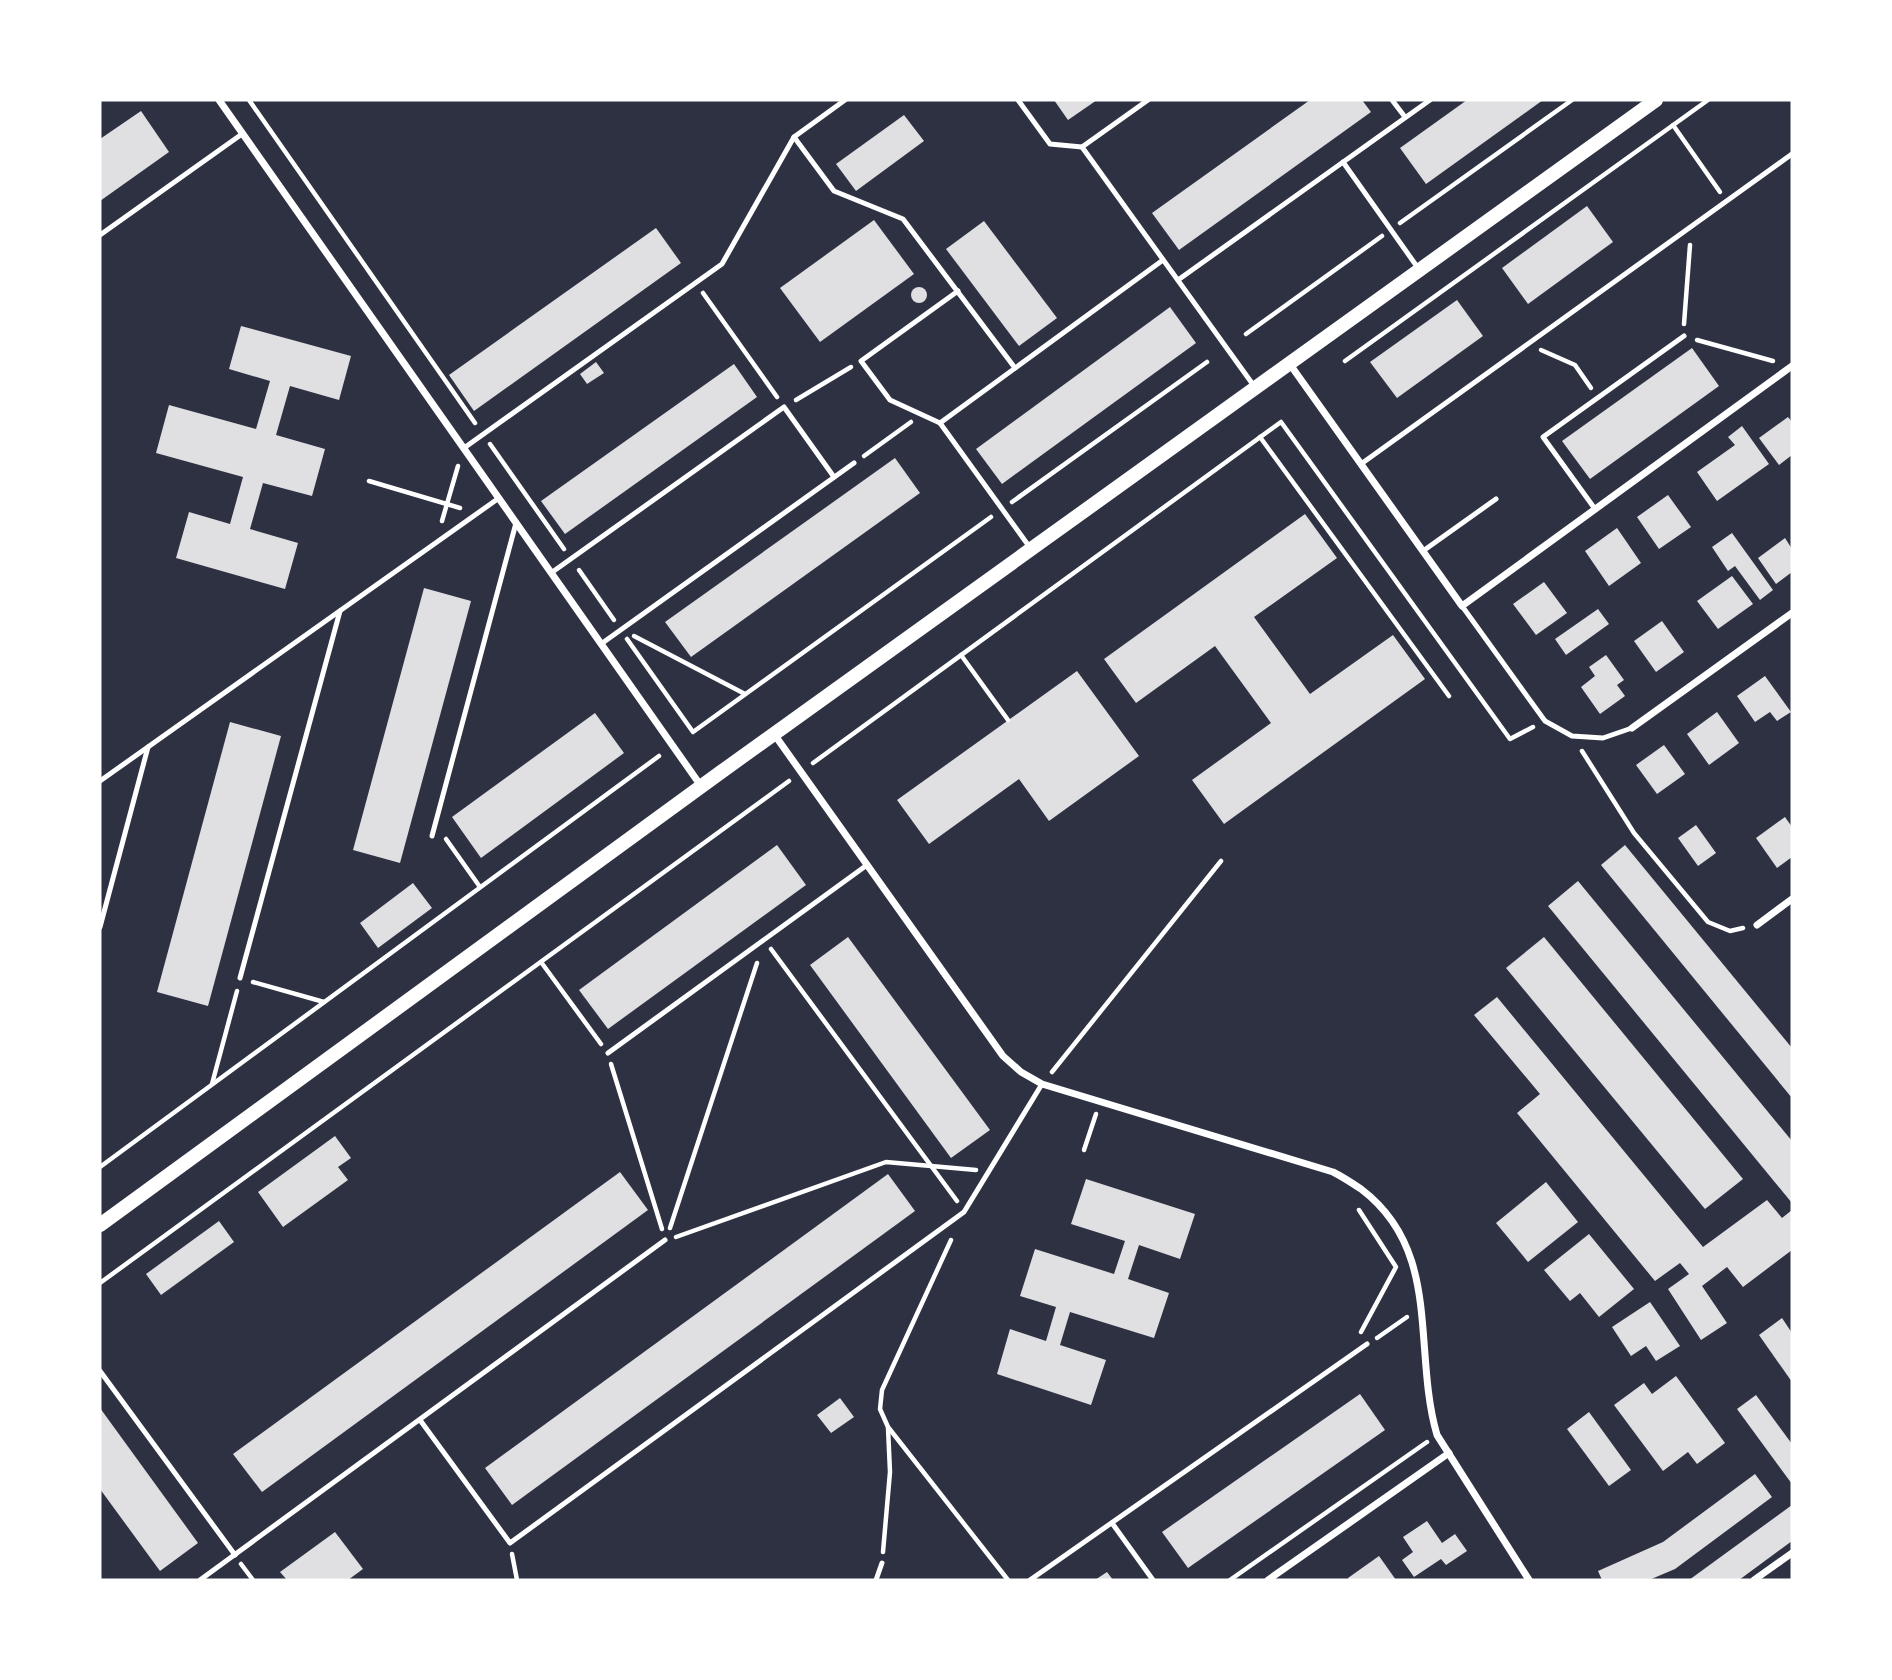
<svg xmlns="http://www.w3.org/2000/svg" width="1892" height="1680" font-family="Lato,sans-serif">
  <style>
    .building { fill: #e0e0e3 }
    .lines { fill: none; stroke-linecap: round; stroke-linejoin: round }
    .path { stroke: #fff; stroke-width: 4.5 }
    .service { stroke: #fff; stroke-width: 5 }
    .minor { stroke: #fff; stroke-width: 7 }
    .secondary { stroke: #fff; stroke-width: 14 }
  </style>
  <rect width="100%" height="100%" fill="#2d3142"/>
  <g class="building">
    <polygon points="1054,100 1097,100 1068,120"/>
    <polygon points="1310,100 1362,100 1371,112 1179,250 1152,213"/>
    <polygon points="1467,100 1543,100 1426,184 1400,148"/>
    <polygon points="141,111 169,152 100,201 100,139"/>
    <polygon points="904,115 924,141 856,191 836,164"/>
    <polygon points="1587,206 1613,242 1528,304 1502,268"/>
    <polygon points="874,220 914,274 820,342 780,288"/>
    <polygon points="984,221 1057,318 1019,346 946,249"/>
    <polygon points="656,228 681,263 474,411 449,375"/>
    <circle cx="919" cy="295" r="8"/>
    <polygon points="1457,300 1483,336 1397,398 1370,362"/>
    <polygon points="1170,307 1196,343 1002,484 976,449"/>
    <polygon points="241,326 351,356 339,400 290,386 276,435 325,449 312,496 263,483 250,529 298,543 285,589 176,558 189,512 230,524 243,477 156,453 169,405 256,429 270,381 229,369"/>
    <polygon points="1692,348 1719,386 1590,479 1562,441"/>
    <polygon points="596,362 604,373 587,384 580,374"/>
    <polygon points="734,364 757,397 565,534 541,501"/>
    <polygon points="1788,417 1792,422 1792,455 1779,465 1759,438"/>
    <polygon points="1742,426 1769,464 1717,501 1697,472 1735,445 1728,437"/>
    <polygon points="895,458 920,493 691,657 665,622"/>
    <polygon points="1668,495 1691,527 1659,549 1637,517"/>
    <polygon points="1305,514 1337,558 1254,617 1310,694 1393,635 1425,679 1224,824 1192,780 1271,723 1215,646 1136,703 1104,659"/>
    <polygon points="1617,528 1641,563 1609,586 1585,551"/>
    <polygon points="1732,533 1773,590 1760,600 1735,566 1728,571 1712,547"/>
    <polygon points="1785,538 1792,549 1792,572 1776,584 1758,558"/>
    <polygon points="1732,576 1753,604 1718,629 1697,601"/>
    <polygon points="1544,582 1567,613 1536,635 1513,604"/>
    <polygon points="424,588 471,601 400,863 353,850"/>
    <polygon points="1598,609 1609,624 1566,655 1555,639"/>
    <polygon points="1662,621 1684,652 1656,672 1634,641"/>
    <polygon points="1606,655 1624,680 1617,685 1625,696 1600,714 1581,687 1595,676 1589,667"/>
    <polygon points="1077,671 1139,756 1049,821 1019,779 929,844 897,800"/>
    <polygon points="1765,676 1791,712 1777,721 1770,712 1755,722 1737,696"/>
    <polygon points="1717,712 1739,743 1709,765 1687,734"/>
    <polygon points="595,713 624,753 481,858 452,817"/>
    <polygon points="230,722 281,736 208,1006 157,992"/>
    <polygon points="1664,745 1685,774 1657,794 1636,765"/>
    <polygon points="1785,817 1792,827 1792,857 1777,868 1756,838"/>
    <polygon points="1696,825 1716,853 1698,866 1678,838"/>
    <polygon points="777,845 806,885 608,1029 579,990"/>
    <polygon points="1625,845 1792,1048 1792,1098 1601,865"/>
    <polygon points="1578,881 1792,1141 1792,1203 1548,906"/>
    <polygon points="413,883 432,908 378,948 360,923"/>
    <polygon points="848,937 990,1130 951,1158 810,965"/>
    <polygon points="1544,937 1743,1179 1705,1209 1506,968"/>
    <polygon points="1497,997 1703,1247 1767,1200 1782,1218 1792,1210 1792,1250 1743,1287 1727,1267 1702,1286 1727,1323 1701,1340 1668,1289 1689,1274 1680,1263 1655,1281 1517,1113 1540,1094 1474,1015"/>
    <polygon points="335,1136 351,1158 338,1167 348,1180 283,1227 258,1192"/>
    <polygon points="620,1172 648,1210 262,1492 233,1454"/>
    <polygon points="888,1174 915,1211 512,1505 485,1468"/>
    <polygon points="1086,1179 1195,1214 1180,1259 1139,1245 1128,1279 1169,1293 1154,1338 1070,1312 1060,1345 1106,1360 1091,1405 997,1374 1010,1329 1046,1341 1056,1307 1020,1296 1035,1249 1114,1274 1125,1241 1071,1224"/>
    <polygon points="1546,1182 1578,1222 1528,1262 1496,1223"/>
    <polygon points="219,1221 234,1242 161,1295 146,1274"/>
    <polygon points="1589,1234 1634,1289 1599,1317 1580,1293 1570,1301 1544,1270"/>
    <polygon points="1650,1302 1680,1346 1656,1361 1646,1346 1631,1356 1612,1327"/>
    <polygon points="1782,1318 1792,1333 1792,1382 1759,1335"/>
    <polygon points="1676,1376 1725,1443 1697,1464 1688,1452 1663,1471 1614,1405 1644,1383 1652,1394"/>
    <polygon points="1360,1394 1385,1430 1188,1568 1162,1532"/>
    <polygon points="1756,1395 1792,1444 1792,1484 1737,1409"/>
    <polygon points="840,1398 854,1417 831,1433 817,1415"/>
    <polygon points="100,1408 198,1543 160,1571 100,1489"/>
    <polygon points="1589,1412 1631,1470 1609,1486 1567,1429"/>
    <polygon points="1755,1474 1772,1497 1675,1569 1649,1580 1602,1580 1598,1571 1663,1542"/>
    <polygon points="1792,1505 1792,1541 1739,1580 1689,1580"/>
    <polygon points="1427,1521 1442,1543 1455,1534 1467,1551 1446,1565 1441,1559 1414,1577 1402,1560 1413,1552 1403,1537"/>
    <polygon points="335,1532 363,1569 348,1580 287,1580 280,1572"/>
    <polygon points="1379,1556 1396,1580 1349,1580 1348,1578"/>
    <polygon points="1107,1572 1113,1580 1095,1580"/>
  </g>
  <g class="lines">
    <g class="path">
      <polyline points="249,100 475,423"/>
      <polyline points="1673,125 1720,192"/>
      <polyline points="1400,223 1572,100"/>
      <polyline points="703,293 777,397"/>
      <polyline points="1684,324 1690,245"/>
      <polyline points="1246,334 1382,236"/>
      <polyline points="1697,340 1773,361"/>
      <polyline points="1541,350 1575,365 1591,388"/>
      <polyline points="1345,361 1708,100"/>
      <polyline points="796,400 851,367"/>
      <polyline points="1260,437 1449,696"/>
      <polyline points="490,444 564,549"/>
      <polyline points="864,456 911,422"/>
      <polyline points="369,481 460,508"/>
      <polyline points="1012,502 1207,362"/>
      <polyline points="442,521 458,466"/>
      <polyline points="579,570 614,620"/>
      <polyline points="634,636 745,694"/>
      <polyline points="627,639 693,732 991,517"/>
      <polyline points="961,655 1008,720"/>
      <polyline points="1582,751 1634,833 1708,922 1730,931 1743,928"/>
      <polyline points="813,763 1281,422 1510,739 1533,727"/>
      <polyline points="446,839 480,887"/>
      <polyline points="771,949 957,1201"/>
      <polyline points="541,962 601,1044"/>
      <polyline points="253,982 324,1002"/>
      <polyline points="611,1064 662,1229"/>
      <polyline points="1052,1072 1221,861"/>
      <polyline points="212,1084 237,991"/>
      <polyline points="1084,1150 1096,1114"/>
      <polyline points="100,1167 659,756"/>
      <polyline points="1359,1210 1396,1267 1361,1332"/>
      <polyline points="670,1228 757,963"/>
      <polyline points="676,1237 886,1162 976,1170"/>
      <polyline points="951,1240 882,1390 880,1409 888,1427 1008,1580"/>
      <polyline points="100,1283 789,781"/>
      <polyline points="1377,1338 1407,1317"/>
      <polyline points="883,1552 890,1472 888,1428"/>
      <polyline points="512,1554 517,1580"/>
      <polyline points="241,1564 253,1580"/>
      <polyline points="1230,1580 1427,1442"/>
    </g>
    <g class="service">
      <polyline points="1018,100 1050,144 1082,147 1148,100"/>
      <polyline points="1392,100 1405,117"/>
      <polyline points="794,137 834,191 903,219 1015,368"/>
      <polyline points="1082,147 1254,386"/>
      <polyline points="1343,162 1418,268"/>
      <polyline points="100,235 242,134"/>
      <polyline points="1178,280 1430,100"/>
      <polyline points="958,291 861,361 890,400 940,423 1031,549"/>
      <polyline points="940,423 1163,260"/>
      <polyline points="464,448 722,264 794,137 845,100"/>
      <polyline points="1361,464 1792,154"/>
      <polyline points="1595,509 1543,437 1684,336"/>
      <polyline points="1423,551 1496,499"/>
      <polyline points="551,573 784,407 834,477"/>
      <polyline points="1462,606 1545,721 1572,736 1603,738 1632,728"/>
      <polyline points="601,644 854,463"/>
      <polyline points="100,781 499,498"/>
      <polyline points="432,836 516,523"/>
      <polyline points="100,927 148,747"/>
      <polyline points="240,978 340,611"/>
      <polyline points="608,1053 867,865"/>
      <polyline points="100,1371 235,1555"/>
      <polyline points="420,1420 510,1543 964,1212 1042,1084"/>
      <polyline points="1112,1523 1153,1580"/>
      <polyline points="200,1580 665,1240"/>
      <polyline points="876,1580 882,1563"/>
      <polyline points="1030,1580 1367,1344"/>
    </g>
    <g class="minor">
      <polyline points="219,100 701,786"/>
      <polyline points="1289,363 1462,606 1792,366"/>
      <polyline points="1632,728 1792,613"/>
      <path d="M774,734L1003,1056L1021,1072L1042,1084L1333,1172C1343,1177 1352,1183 1361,1189C1443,1251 1412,1349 1437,1435L1529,1580"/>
      <polyline points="1757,925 1792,899"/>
      <polyline points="1268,1580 1449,1453"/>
      <polyline points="1754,1580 1792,1553"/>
    </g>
    <polyline class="secondary" points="100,1225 721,772 1656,100"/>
  </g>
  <rect width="1892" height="1680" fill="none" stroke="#ffffff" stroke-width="203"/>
</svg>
